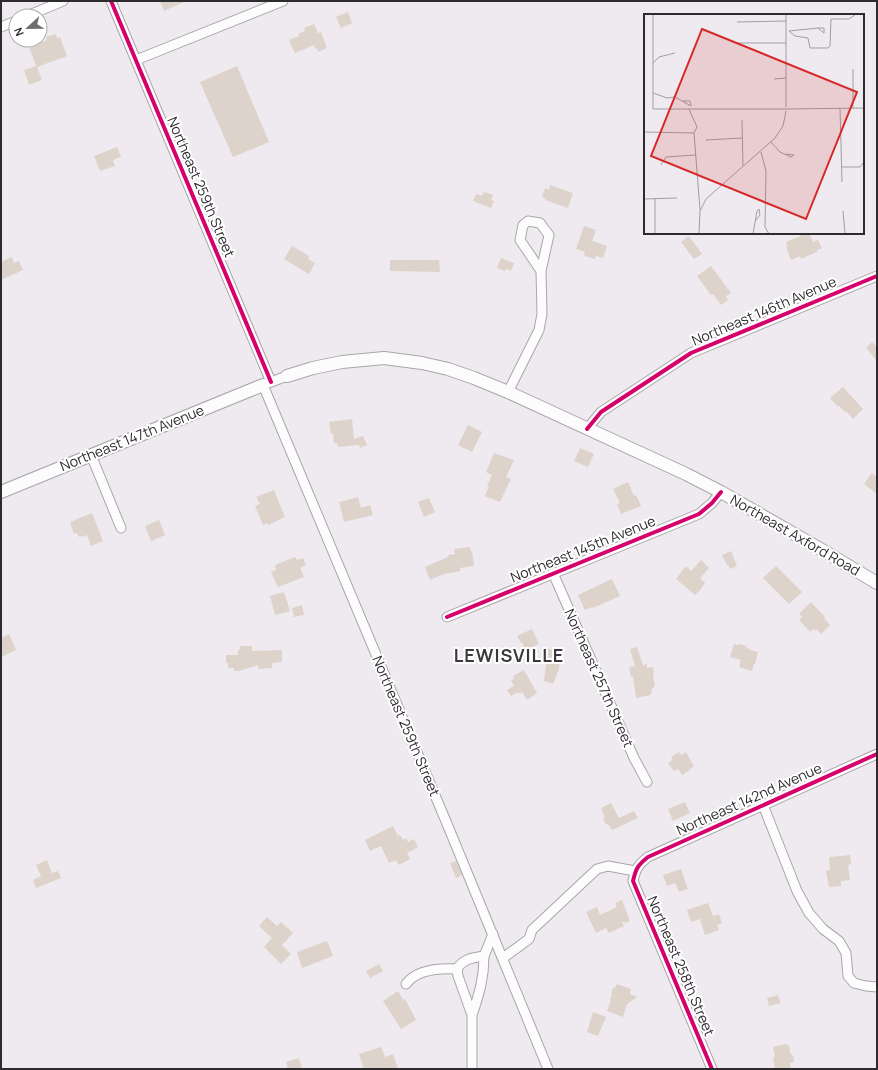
<svg xmlns="http://www.w3.org/2000/svg" width="878" height="1070" font-family="Manrope,sans-serif">
  <style>
    .building { fill: #ded3ca }
    .lines { fill: none; stroke-linecap: round; stroke-linejoin: round }
    .minor-casing { stroke: #a8a6a9; stroke-width: 11 }
    .major-casing { stroke: #a8a6a9; stroke-width: 14 }
    .minor { stroke: #fcfcfd; stroke-width: 9 }
    .major { stroke: #fcfcfd; stroke-width: 12 }
    .cycleway-casing { stroke: #fff; stroke-width: 6 }
    .cycleway { stroke: #d6006c; stroke-width: 4 }
    .labels { text-anchor: middle; stroke-width: 4; stroke-linejoin: round; paint-order: stroke }
    .street-label { font-size: 14px; fill: #2d2b2e; stroke: #fff }
    .district-label { font-size: 18px; font-weight: bold; letter-spacing: 1px; fill: #3c383d; stroke: #fff }
    .inset-road { fill: none; stroke: #a19ea2; stroke-width: 1 }
    .view { fill: #d62828; fill-opacity: 0.15; stroke: #d62828; stroke-width: 2 }
    .inset-edge { fill: none; stroke: #2d2b2e; stroke-width: 2 }
  </style>
  <rect width="100%" height="100%" fill="#eeeaef"/>
  <g class="building">
    <polygon points="160,1 186,1 164,11"/>
    <polygon points="348,12 352,23 341,28 336,17"/>
    <polygon points="314,24 318,33 321,32 327,48 318,52 317,48 315,49 314,45 295,53 289,40 299,36 298,34 305,31 304,28"/>
    <polygon points="56,34 57,38 60,37 67,56 37,67 42,80 29,85 24,70 36,66 29,47 47,40 46,37"/>
    <polygon points="237,66 269,142 233,157 200,82"/>
    <polygon points="117,147 121,157 113,160 115,166 100,171 94,156"/>
    <polygon points="550,185 573,193 568,208 545,200 546,199 542,197 545,188 549,190"/>
    <polygon points="484,192 493,195 491,200 494,201 491,208 473,201 476,194 482,196"/>
    <polygon points="584,226 596,230 592,241 607,246 603,258 596,256 595,259 584,256 585,252 576,249"/>
    <polygon points="800,233 809,233 813,242 818,240 822,248 817,250 817,252 801,259 800,256 791,260 786,247 787,246 786,242 801,236"/>
    <polygon points="689,236 702,254 694,259 681,242"/>
    <polygon points="292,246 309,256 308,259 315,263 309,274 284,259"/>
    <polygon points="12,257 14,263 19,261 23,270 1,280 1,262"/>
    <polygon points="501,258 514,263 511,271 506,269 505,271 497,268"/>
    <polygon points="390,260 439,260 440,272 390,271"/>
    <polygon points="711,266 731,293 726,296 728,300 721,305 713,294 711,295 697,276"/>
    <polygon points="872,342 877,347 877,361 866,348"/>
    <polygon points="843,387 863,409 853,419 846,411 845,412 839,406 838,407 830,398"/>
    <polygon points="352,419 354,439 363,436 367,445 360,448 359,445 338,447 337,443 334,443 333,433 331,434 329,422"/>
    <polygon points="468,425 482,432 472,452 458,445"/>
    <polygon points="580,448 594,454 588,467 574,461"/>
    <polygon points="494,453 514,460 506,477 511,479 500,502 485,496 489,486 487,486 492,475 486,472"/>
    <polygon points="872,473 877,477 877,494 864,484"/>
    <polygon points="628,482 634,496 636,495 641,506 621,514 617,504 620,503 613,489"/>
    <polygon points="274,490 285,517 268,525 267,523 263,525 255,506 260,504 256,497"/>
    <polygon points="358,497 361,508 370,505 373,515 344,522 339,502"/>
    <polygon points="429,498 435,512 424,517 418,502"/>
    <polygon points="92,513 103,541 91,546 87,535 82,537 81,536 79,537 77,533 74,534 70,522"/>
    <polygon points="159,520 165,535 151,541 145,526"/>
    <polygon points="470,547 471,552 472,551 474,566 460,568 461,571 444,574 430,580 425,567 448,557 448,555 454,554 455,554 454,549"/>
    <polygon points="731,551 737,566 730,569 728,565 727,565 722,555"/>
    <polygon points="295,557 297,560 303,558 306,565 300,568 304,577 278,587 271,572 276,570 275,565"/>
    <polygon points="701,560 709,568 700,578 705,583 701,589 695,595 676,579 686,566 691,571"/>
    <polygon points="776,566 802,592 789,604 763,578"/>
    <polygon points="612,579 620,596 593,608 592,607 585,610 578,595"/>
    <polygon points="284,592 290,611 275,615 270,596"/>
    <polygon points="811,602 825,617 824,618 830,625 821,634 816,629 815,631 813,629 810,632 799,620 802,617 799,614"/>
    <polygon points="302,605 304,615 294,617 292,608"/>
    <polygon points="532,629 539,644 525,650 522,642 521,643 517,636"/>
    <polygon points="9,634 16,650 1,657 1,638"/>
    <polygon points="734,644 738,645 739,644 747,646 746,648 750,649 750,650 758,652 755,664 754,664 752,671 739,667 741,660 730,657"/>
    <polygon points="241,646 252,646 252,651 282,650 282,662 272,663 272,668 258,669 258,665 239,671 234,671 234,668 228,668 228,663 226,663 226,655 238,655 238,652"/>
    <polygon points="637,647 643,665 647,664 647,668 653,667 654,674 653,675 655,687 652,688 651,695 636,698 633,677 631,677 629,667 635,666 630,649"/>
    <polygon points="548,649 561,651 559,669 553,684 544,681"/>
    <polygon points="524,670 537,693 527,700 522,692 519,694 518,692 511,696 507,690 514,686 511,680 514,679 513,676"/>
    <polygon points="679,752 681,755 686,752 694,766 690,769 690,770 682,775 678,769 674,771 668,763 673,760 671,757"/>
    <polygon points="685,802 690,813 673,821 668,809"/>
    <polygon points="611,803 619,818 634,811 638,818 612,830 608,824 606,824 603,818 605,817 601,808"/>
    <polygon points="393,826 398,836 400,835 403,840 406,838 408,842 414,839 418,847 407,853 410,859 399,865 396,860 389,863 381,846 370,851 365,840"/>
    <polygon points="850,855 851,864 848,865 850,880 841,881 841,886 829,887 826,871 830,870 829,859 830,859 829,857"/>
    <polygon points="47,860 52,873 58,871 61,878 36,888 33,880 41,876 36,865"/>
    <polygon points="456,861 462,875 456,878 450,863"/>
    <polygon points="681,869 688,889 679,892 675,883 667,886 663,875"/>
    <polygon points="622,900 630,921 625,923 624,922 622,922 624,926 609,933 606,928 596,933 586,912 597,907 600,915 617,907 615,903"/>
    <polygon points="708,903 713,916 719,914 722,923 717,925 719,930 705,935 700,919 691,922 687,910"/>
    <polygon points="267,917 277,926 281,922 293,933 282,945 291,954 281,964 264,947 272,938 259,926"/>
    <polygon points="327,941 333,956 302,968 297,952"/>
    <polygon points="379,964 383,971 370,978 366,971"/>
    <polygon points="617,984 631,989 630,994 637,997 627,1004 623,1017 607,1011 611,1000 610,1000 612,995 611,995 613,987 615,988"/>
    <polygon points="398,991 403,1000 405,999 416,1020 401,1029 383,1001"/>
    <polygon points="778,995 781,1003 769,1006 767,998"/>
    <polygon points="593,1012 606,1017 598,1036 587,1032"/>
    <polygon points="786,1044 789,1046 790,1053 793,1056 794,1062 790,1063 791,1069 775,1069 773,1058 775,1057 773,1047"/>
    <polygon points="381,1047 385,1057 393,1054 398,1069 364,1069 359,1054"/>
    <polygon points="299,1058 302,1069 288,1069 286,1062"/>
  </g>
  <g class="lines">
    <g class="minor-casing">
      <g id="minor">
        <polyline points="111,1 271,382"/>
        <polyline points="27,16 63,1"/>
        <polyline points="1,27 16,21"/>
        <polyline points="136,60 283,1"/>
        <polyline points="287,376 263,385 450,831 548,1069"/>
        <polyline points="508,392 539,330 542,314 541,271 549,235 540,223 528,221 523,225 520,240 541,271"/>
        <polyline points="587,429 601,412 691,353 877,276"/>
        <polyline points="91,455 121,528"/>
        <polyline points="553,573 634,758 647,782"/>
        <polyline points="447,617 699,514 712,503 721,492"/>
        <polyline points="763,805 797,891 809,913 823,929 839,941 846,953 848,976 854,983 866,986 877,987"/>
        <polyline points="484,956 493,934"/>
        <polyline points="503,958 529,939 532,930 597,869 608,866 635,871"/>
        <path d="M406,984C417,969 439,968 457,969"/>
        <path d="M472,1015C479,995 484,978 484,956C472,958 463,959 457,969L458,976L472,1015V1069"/>
        <path d="M712,1069L633,881C636,868 638,865 648,857L877,754"/>
      </g>
    </g>
    <g class="major-casing">
      <g id="major">
        <polyline points="287,376 313,368 342,362 384,358 422,363 448,369 474,378 508,392 686,474 721,492 822,550 877,583"/>
        <polyline points="1,492 263,385"/>
      </g>
    </g>
    <use href="#minor" class="minor"/>
    <use href="#major" class="major"/>
    <g class="cycleway-casing">
      <g id="cycleway">
        <polyline points="111,1 271,382"/>
        <polyline points="587,429 601,412 691,353 877,276"/>
        <polyline points="447,617 699,514 712,503 721,492"/>
        <path d="M712,1069L633,881C636,868 638,865 648,857L877,754"/>
      </g>
    </g>
    <use href="#cycleway" class="cycleway"/>
  </g>
  <g class="labels">
    <g class="street-label">
      <text transform="translate(201 187) rotate(67)" y="5">Northeast 259th Street</text>
      <text transform="translate(764 311) rotate(-23)" y="5">Northeast 146th Avenue</text>
      <text transform="translate(132 438) rotate(-22)" y="5">Northeast 147th Avenue</text>
      <text transform="translate(795 535) rotate(30)" y="5">Northeast Axford Road</text>
      <text transform="translate(583 549) rotate(-22)" y="5">Northeast 145th Avenue</text>
      <text transform="translate(599 678) rotate(66)" y="5">Northeast 257th Street</text>
      <text transform="translate(406 726) rotate(67)" y="5">Northeast 259th Street</text>
      <text transform="translate(749 799) rotate(-24)" y="5">Northeast 142nd Avenue</text>
      <text transform="translate(681 966) rotate(67)" y="5">Northeast 258th Street</text>
    </g>
    <g class="district-label">
      <text x="509" y="662">LEWISVILLE</text>
    </g>
  </g>
  <g transform="translate(644 14)">
    <rect width="220" height="220" fill="#eeeaef"/>
    <path class="inset-road" d="M9,0V95H142M142,0V93M93,8L142,7M145,17L151,22L164,24L166,34H184L186,32L187,5H205L212,0M145,17L174,14H180V19L174,14M93,29H142M9,49L15,43L31,39M209,55V94M130,65L142,64M9,79L23,84L31,83L47,92L46,87H39M196,94L198,168M45,95L53,113L50,119L56,196M142,95L220,94M98,106L99,152M0,118L50,119M62,126L98,124M127,128L136,138L147,143L150,141L142,140M117,138L122,157L121,213L125,220M17,151L22,143L52,141M197,153H216L220,148M11,184V220M0,185L33,184M199,197L201,220M55,220L56,197L62,185L131,124L139,112L142,97M109,220L113,197L115,195L116,201L112,206"/>
    <path class="view" d="M58,15L213,78L162,205L7,142Z"/>
    <rect width="220" height="220" class="inset-edge"/>
  </g>
  <rect width="878" height="1070" fill="none" stroke="#2d2b2e" stroke-width="4"/>
  <g transform="translate(28 28) rotate(248)"><circle r="19" fill="#ffffff" stroke="#abaaab"/>
  <path d="M0-3L7 15L0 10L-7 15Z" fill="#716e72"/>
  <text y="-6" font-size="11" font-weight="bold" text-anchor="middle" fill="#2d2b2e">N</text>
  </g>
</svg>
